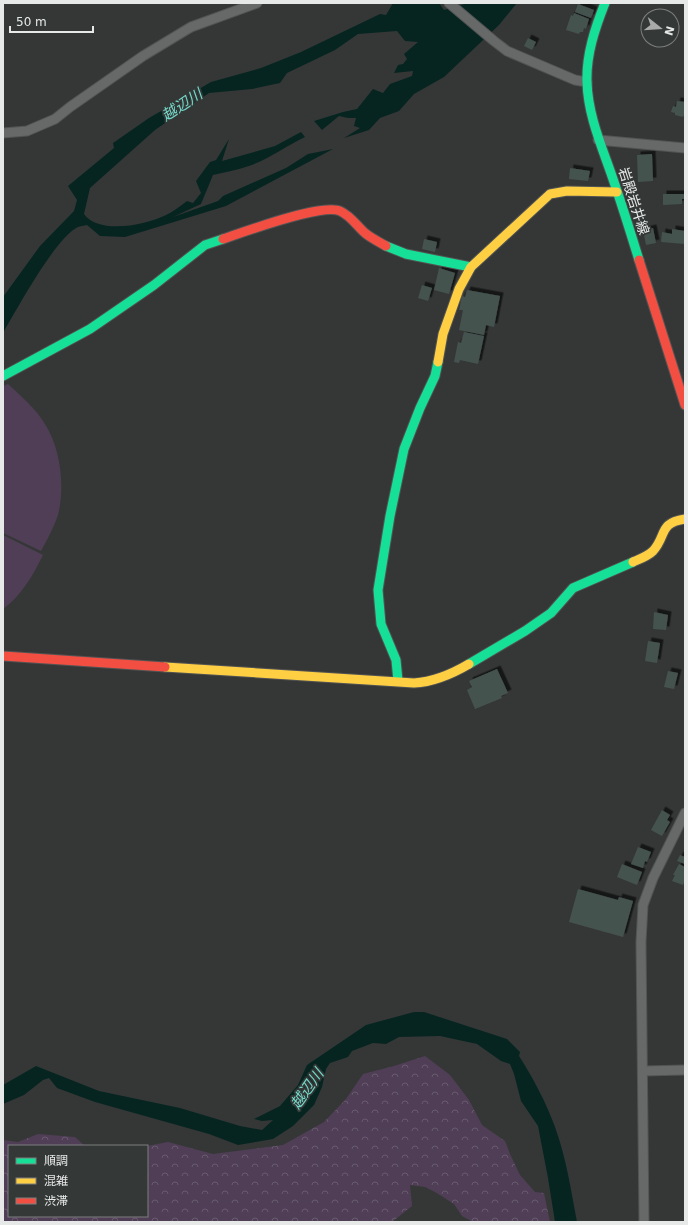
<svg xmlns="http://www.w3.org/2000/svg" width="688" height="1225" font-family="'DejaVu Sans','Noto Sans JP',sans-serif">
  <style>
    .forest { fill: url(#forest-crowns) }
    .green { fill: #4f3e56 }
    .water { fill: #062521 }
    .building { fill: #455250; filter: url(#shadow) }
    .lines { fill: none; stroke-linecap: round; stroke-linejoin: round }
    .street-casing { stroke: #525353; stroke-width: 11 }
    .fast-casing { stroke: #525353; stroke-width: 11 }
    .slow-casing { stroke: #525353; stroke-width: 11 }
    .jam-casing { stroke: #525353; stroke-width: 11 }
    .street { stroke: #676969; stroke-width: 9 }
    .fast { stroke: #16e098; stroke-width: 9 }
    .slow { stroke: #ffcf43; stroke-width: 9 }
    .jam { stroke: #f24e42; stroke-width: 9 }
    .labels { text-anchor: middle; stroke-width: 3.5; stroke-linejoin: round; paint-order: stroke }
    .street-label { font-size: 14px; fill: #e7e9e9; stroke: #343837 }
    .water-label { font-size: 15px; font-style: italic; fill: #74d9ca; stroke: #343837 }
  </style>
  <defs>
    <pattern id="forest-crowns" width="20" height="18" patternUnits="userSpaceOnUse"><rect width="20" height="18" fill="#4f3e56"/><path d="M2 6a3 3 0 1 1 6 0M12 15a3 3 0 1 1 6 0" fill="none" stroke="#685a6e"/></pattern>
    <filter id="shadow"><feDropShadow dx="3.5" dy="-3.5" stdDeviation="0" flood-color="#0009"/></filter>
  </defs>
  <rect width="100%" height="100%" fill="#353736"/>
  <polygon class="forest" points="425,1056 450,1075 469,1100 482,1125 505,1141 510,1154 520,1175 535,1192 544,1193 550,1222 473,1222 462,1216 454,1204 435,1192 425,1187 410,1185 412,1206 392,1222 3,1222 3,1140 18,1142 38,1134 75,1137 85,1146 9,1146 9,1216 147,1216 147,1146 168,1142 213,1154 283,1145 324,1122 346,1099 363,1074 394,1066"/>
  <g class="green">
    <path d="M8,384C21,396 36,409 45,424C61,449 65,487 58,515C54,527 47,540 41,551L3,533V386Z"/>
    <path d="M3,535L43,555C33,575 22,595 3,609Z"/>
  </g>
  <g class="water">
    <path d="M393,3H439L444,10L468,3H517L499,25L444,77L414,94L399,111L380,118L369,130L344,138L360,128L354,126L356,118H348L339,116L322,130L314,121L343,112L357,109L373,89L383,93L390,84L412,76L413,71L394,73L398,65L403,64L407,59L404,54L418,42L405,41L397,31L358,34L335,50L287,73L280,83L252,89L209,93L155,130L90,188L84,214C99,235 146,225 166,215C173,212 180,206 187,201L193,203L201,193L196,181L210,162L216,160L229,139L222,161L275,146L301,132L305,137C286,146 269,159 249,166C237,170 225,172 213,175L201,204L173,217L218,201L223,196L286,168L308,154L333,149L226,206L125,237L100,236L87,225C84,226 80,226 78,227C56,237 17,309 3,333V297L40,246L74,211L77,200L68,186L114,148L113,143L149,118L211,82L261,68L301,52L380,14L386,15Z"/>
    <path d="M414,1012H424L507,1039L520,1052L519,1056C533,1078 546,1102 555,1127C566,1157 571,1190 577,1222H555L548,1178L538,1126L521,1101L514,1074L510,1064L501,1061L477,1044L440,1036L399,1037L386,1044L373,1043L352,1051L348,1057L330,1063L326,1069L322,1087L314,1105L293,1126L273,1139L238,1145L209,1134L95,1102L57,1088L49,1078L43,1080L24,1095L3,1104V1085L36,1066L99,1091L180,1108L240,1126L262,1130L273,1120L262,1121L254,1119L280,1106L298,1085L307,1065L366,1025Z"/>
  </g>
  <g class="building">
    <polygon points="578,4 594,10 591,18 575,12"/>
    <polygon points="574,13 589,19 586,29 584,28 583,32 580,32 579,34 566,30 571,15 573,16"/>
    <polygon points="528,38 536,42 532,50 524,46"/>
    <polygon points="677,101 685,102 685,115 684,115 683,117 675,115 675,113 671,112 673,106 676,107"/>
    <polygon points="652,154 653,181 638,182 637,155"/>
    <polygon points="570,168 590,171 588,181 569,179"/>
    <polygon points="663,194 685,194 685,199 682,199 682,204 663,205"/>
    <polygon points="653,228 656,243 646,245 643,230"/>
    <polygon points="672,229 685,231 685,244 661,242 662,232 672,234"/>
    <polygon points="424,239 437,242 435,252 422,249"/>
    <polygon points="439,268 455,273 449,294 434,290"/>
    <polygon points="422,285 432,288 428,301 418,298"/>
    <polygon points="467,290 500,296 494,327 486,325 484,335 459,330 463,310 459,310 462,296 465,297"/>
    <polygon points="464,332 484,336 478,364 460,360 459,363 454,362 458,342 461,343"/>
    <polygon points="654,612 668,615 666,630 653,629"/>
    <polygon points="648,641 660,643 657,663 645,661"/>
    <polygon points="497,669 508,693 501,696 502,698 475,709 467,690 472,687 469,681"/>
    <polygon points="668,671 678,673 674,689 664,687"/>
    <polygon points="662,810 670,815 667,820 670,822 662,836 651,830"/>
    <polygon points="638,847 651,852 647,862 645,861 643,868 631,864"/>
    <polygon points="680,855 685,857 685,864 677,861"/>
    <polygon points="622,864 642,872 637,885 617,877"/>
    <polygon points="679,864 685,867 685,880 683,885 672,881 675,875 673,875"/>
    <polygon points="578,889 618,900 619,897 633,901 623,937 569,922"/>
  </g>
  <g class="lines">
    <g class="street-casing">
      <g id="street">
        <polyline points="449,3 494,41 507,51 575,80 587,82"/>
        <polyline points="3,133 27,131 55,119 70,107 143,56 191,27 257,3"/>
        <polyline points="598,140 685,148"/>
        <polyline points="643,1071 685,1070"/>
        <polyline points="644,1222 641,942 643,905 653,878 685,813"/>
      </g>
    </g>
    <g class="fast-casing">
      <g id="fast">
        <path d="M605,3C595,28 586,55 587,82C588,117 603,149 614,182C623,208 631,234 639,260"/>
        <polyline points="386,246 406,254 471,267"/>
        <polyline points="3,376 90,329 154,285 205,245 223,239"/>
        <polyline points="469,664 525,631 551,613 573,588 633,562"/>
        <polyline points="398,681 396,660 381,624 378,590 390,516 404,449 420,408 435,376 438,362"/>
      </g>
    </g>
    <g class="slow-casing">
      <g id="slow">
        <polyline points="438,362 443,334 459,289 471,267 550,194 567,191 617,192"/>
        <path d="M633,562C640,559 648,556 653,551C667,536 658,523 685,519"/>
        <path d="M165,667L414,683C433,682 452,674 469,664"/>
      </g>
    </g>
    <g class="jam-casing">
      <g id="jam">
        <path d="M223,239C244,232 322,203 340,211C351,216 356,225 365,233C371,238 379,242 386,246"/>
        <polyline points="639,260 685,405"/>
        <polyline points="3,656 165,667"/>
      </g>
    </g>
    <use href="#street" class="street"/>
    <use href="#fast" class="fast"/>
    <use href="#slow" class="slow"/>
    <use href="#jam" class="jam"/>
  </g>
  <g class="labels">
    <g class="street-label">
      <text transform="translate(634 201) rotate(72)" y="5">岩殿岩井線</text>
    </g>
    <g class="water-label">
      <text transform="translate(182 105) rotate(-33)" y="5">越辺川</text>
      <text transform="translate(307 1089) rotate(-55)" y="5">越辺川</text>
    </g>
  </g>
  <rect width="688" height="1225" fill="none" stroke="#e7e9e9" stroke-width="8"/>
  <rect x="8" y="1145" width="140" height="72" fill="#343837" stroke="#7c7f7e"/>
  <rect x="16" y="1158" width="20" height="6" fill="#16e098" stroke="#7c7f7e"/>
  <text x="44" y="1165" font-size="12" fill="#e7e9e9">順調</text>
  <rect x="16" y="1178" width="20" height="6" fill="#ffcf43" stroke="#7c7f7e"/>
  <text x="44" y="1185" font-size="12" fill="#e7e9e9">混雑</text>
  <rect x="16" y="1198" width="20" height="6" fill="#f24e42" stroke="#7c7f7e"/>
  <text x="44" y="1205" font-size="12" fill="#e7e9e9">渋滞</text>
  <g transform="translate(660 28) rotate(107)"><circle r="19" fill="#343837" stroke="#7c7f7e"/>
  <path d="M0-3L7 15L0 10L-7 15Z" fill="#a9abaa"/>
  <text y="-6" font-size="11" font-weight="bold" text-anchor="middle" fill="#e7e9e9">N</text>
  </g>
  <path d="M10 26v6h83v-6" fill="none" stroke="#e7e9e9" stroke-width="2"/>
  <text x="16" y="26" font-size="12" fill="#e7e9e9" stroke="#343837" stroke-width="3" paint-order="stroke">50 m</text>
</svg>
